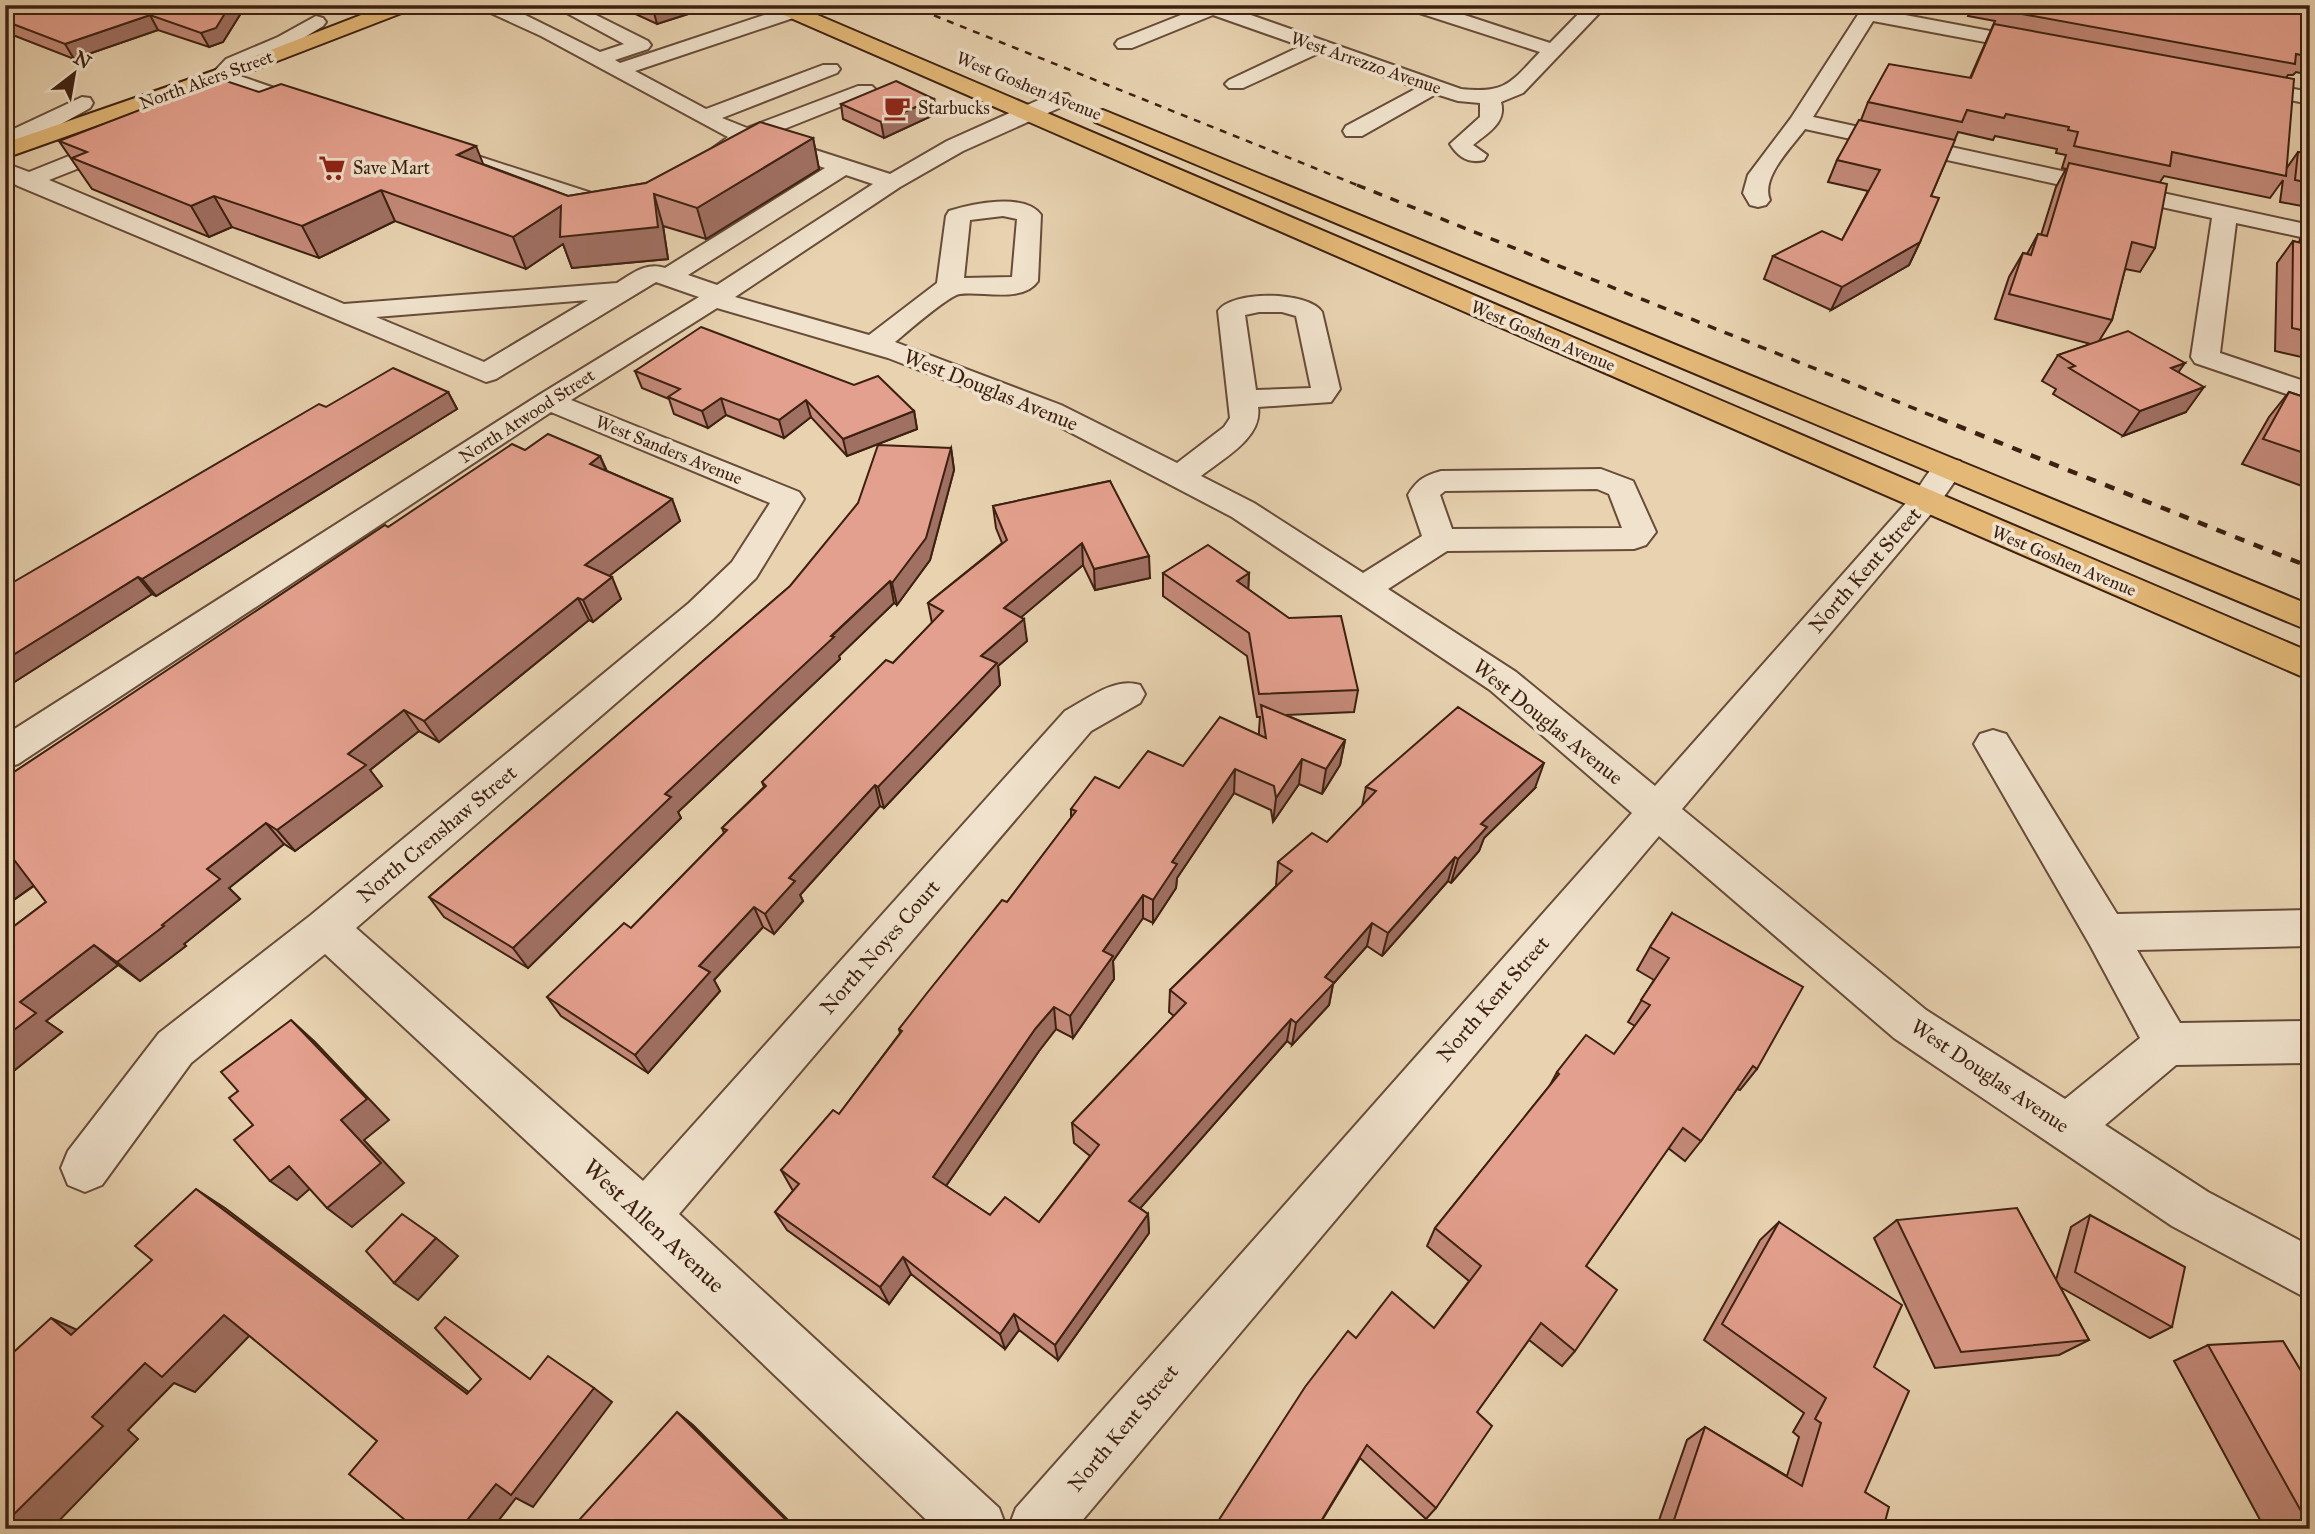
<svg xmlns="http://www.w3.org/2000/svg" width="2315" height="1534" font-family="'IM FELL Great Primer',serif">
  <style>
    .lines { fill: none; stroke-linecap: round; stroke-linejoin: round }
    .minor-casing { stroke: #674c38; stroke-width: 4 }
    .major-casing { stroke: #3c2010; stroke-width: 4 }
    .minor { fill: #f0e2cc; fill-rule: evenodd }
    .major { fill: #e4b978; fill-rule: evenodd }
    .rail-far2 { stroke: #3c2010; stroke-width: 2.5; stroke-dasharray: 7 7; stroke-linecap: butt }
    .rail-far1 { stroke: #3c2010; stroke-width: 3.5; stroke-dasharray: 9 9; stroke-linecap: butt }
    .rail { stroke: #3c2010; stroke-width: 4.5; stroke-dasharray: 10 10; stroke-linecap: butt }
    .wall { fill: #c48a7a; stroke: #3c2010; stroke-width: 2 }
    .shaded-wall { fill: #a07063; stroke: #3c2010; stroke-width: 2 }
    .building { fill: #e4a08e; stroke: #3c2010; stroke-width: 2 }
    .labels { text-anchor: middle; stroke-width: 7; stroke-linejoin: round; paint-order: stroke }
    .far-street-label { font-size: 18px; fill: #3c2010; stroke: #f0e2cc }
    .far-poi-label { font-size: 18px; fill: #3c2010; stroke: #f0e2cc; text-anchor: start }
    .street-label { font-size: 21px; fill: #3c2010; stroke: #f0e2cc }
    .near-street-label { font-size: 24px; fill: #3c2010; stroke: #f0e2cc }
  </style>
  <rect width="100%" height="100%" fill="#e8d2b0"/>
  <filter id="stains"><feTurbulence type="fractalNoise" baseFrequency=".00286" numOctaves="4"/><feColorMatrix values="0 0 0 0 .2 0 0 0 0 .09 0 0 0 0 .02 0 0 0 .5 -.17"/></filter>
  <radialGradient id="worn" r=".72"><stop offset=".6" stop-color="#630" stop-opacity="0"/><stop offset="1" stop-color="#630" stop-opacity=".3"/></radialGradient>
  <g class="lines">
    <g class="minor-casing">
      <g id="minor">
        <path d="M480,5H505L600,52L624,44L552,5H576L648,41L651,45L648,49L615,60L620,63L785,8H799L802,12L799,16L635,71L706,109L823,65H837L840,69L837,73L722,118L747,128L858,86H872L876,90L872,94L769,135L890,174L947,141L1052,94H1068L1071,99L1068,104L963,151L900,187L735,297L869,335L937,283L946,216L949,211C971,204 1025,192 1041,215L1038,281C1023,303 983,291 960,294C949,295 906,333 895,342L1061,405L1177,463L1224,427L1230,418L1218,311C1232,290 1308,291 1322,312L1340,389L1331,402L1258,407C1263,438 1222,459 1201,476L1254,503L1363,573L1422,536L1408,495C1417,480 1424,476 1441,471L1601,469L1633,481L1656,532L1646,545L1634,549L1447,551L1388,589L1516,672L1655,786L1914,494C1928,475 1934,455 1960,461L1964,468L1936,508L1682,809L1926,1010L2065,1099L2140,1038L2090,945L1974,744L1980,734L1993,730L2006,734L2117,914L2310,910V946L2137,950L2180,1023L2310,1021V1063L2176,1065L2105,1125L2208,1192L2310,1246V1300L2172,1226L1894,1038L1659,836L1075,1529H1008L1016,1508L1632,813L1490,690L1232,517L1041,417L888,358L717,308L571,400L799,492L804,499L756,578L713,619L356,928L643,1181L1065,711C1088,699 1114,677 1140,685L1145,694L1140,703L1091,731L679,1214L999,1508L1007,1529H936L627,1234L325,954L191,1063L102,1185L85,1192L68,1185L61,1168L68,1151L159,1033L311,915L689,603L732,562L770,503L551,412L18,764L5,768V735L539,395L699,297L656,282L496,379L486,382L18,186L5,179V163L29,172L114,138H130L133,143L130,148L49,180L344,304L617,283C633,273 646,262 665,268L825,168L750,144L732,153H716L713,148L728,137L541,36L482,9ZM846,175L873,184L717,285L688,275ZM1003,216L1017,219L1012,277L964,278L970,220ZM588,300L484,362L376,317ZM1259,312H1282L1296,316L1311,388L1256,390L1245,315ZM1597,489L1609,494L1622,528L1452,529L1440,495L1445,491Z"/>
        <polygon points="1023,5 1044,5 1031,13 1024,11"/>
        <path d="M1206,5H1238L1234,9L1461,89C1507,94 1511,82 1540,52L1407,9L1405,5H1434L1550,43L1587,5H1607L1523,93L1501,102C1507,123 1487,133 1473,145L1487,155L1484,160C1469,164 1458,157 1450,144L1480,117V103L1458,101L1436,94L1362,136H1346L1343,131L1346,126L1417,88L1319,53L1243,88H1229L1225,84L1229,80L1301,46L1213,15L1132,48H1118L1115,44L1118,40Z"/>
        <path d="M1868,8L2038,40L2045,42L2048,46L2045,50L2038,52L1873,21L1813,117L2310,225V239L2236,223L2220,353L2310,383V402L2195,363L2191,357L2212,218L1805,129C1793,146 1760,177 1770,200L1766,205L1758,207L1750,205L1743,193L1748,175L1791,118L1861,10Z"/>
        <polygon points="316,16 323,18 326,22 323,26 292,45 240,67 234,74 318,103 321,108 318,113 302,113 213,80 210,76 226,59 278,37"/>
        <polygon points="2242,79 2310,92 2310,104 2235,89 2231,85 2235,81"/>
        <polygon points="82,97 90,98 93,103 90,108 45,133 5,148 5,133"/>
        <polygon points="453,148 607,198 632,199 635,204 632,209 605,212 596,210 445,160 442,155 445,150"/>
      </g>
    </g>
    <g class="major-casing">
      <g id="major">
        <polygon points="387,5 414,5 412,9 259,68 5,158 5,143 245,60"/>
        <polygon points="768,5 794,5 2310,652 2310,680 770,9"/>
        <polygon points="1103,110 2310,605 2310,631 1095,122 1092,117 1095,112"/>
      </g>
    </g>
    <use href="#minor" class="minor"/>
    <use href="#major" class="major"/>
    <polyline class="rail-far2" points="908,5 1362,187"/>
    <polyline class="rail-far1" points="1357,185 1943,420"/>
    <polyline class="rail" points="1938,418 2310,567"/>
  </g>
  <g class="wall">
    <polygon points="5,5 246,5 223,42 209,47 158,30 74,59 5,32"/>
    <polygon points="616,5 707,5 707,8 657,24"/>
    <polygon points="1973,5 2310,5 2310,75 2296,72 2293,75 2288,75 2286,78 2286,169 2298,152 2310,154 2310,223 2301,220 2302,206 2280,202 2283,180 2270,198 2164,176 2160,182 2155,248 2140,272 2125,269 2112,320 2099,341 2179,372 2186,412 2123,436 2053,394 2056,389 2042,381 2058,355 2091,344 1995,319 2009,277 2023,253 2027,254 2038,234 2041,235 2056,187 2066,169 2062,168 2066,155 2056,153 2057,149 1995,136 1993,140 1958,132 1931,196 1920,242 1909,265 1831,310 1764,279 1773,256 1842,240 1868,191 1828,182 1837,160 1861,120 1868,102 1970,78 1995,21 1968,16"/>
    <polygon points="934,99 936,114 884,138 843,119 841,104"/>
    <polygon points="813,138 819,169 706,239 663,226 668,259 572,268 563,244 526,269 395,221 319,258 232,227 209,237 92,189 59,141 483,164 568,196 646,183"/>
    <polygon points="2310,225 2310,359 2275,351 2277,263 2293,241 2299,243 2300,239"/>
    <polygon points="635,371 914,411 917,429 847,456 811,417 784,438 726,415 708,428 674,414 669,399 642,388"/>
    <polygon points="448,392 457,409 156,596 152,594 5,688 326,407"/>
    <polygon points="2289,392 2310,399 2310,489 2242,464 2269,417"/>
    <polygon points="951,448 954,470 930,560 897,605 894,603 839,656 840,659 678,812 681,818 528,968 444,917 429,897"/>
    <polygon points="525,450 600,456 607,471 672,499 680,521 609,576 621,599 593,622 589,620 439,742 419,731 370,770 382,786 295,851 284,844 229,888 240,899 184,944 186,946 140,981 118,965 46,1021 62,1032 5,1078 5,933 46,902 34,886 5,906 5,778 388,527"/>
    <polygon points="1110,481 1150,578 1095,590 1083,565 1021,617 1027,641 998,666 1000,685 884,808 880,806 800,895 803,901 774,934 763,927 714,980 720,991 648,1073 561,1016 547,997 631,928 724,833 722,828 764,787 762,782 893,663 932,623 928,603 1002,543 996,528 993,506"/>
    <polygon points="1163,573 1249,573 1248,589 1358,690 1354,712 1286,715 1345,740 1340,765 1322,794 1299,784 1273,822 1271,810 1234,793 1177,878 1176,888 1153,923 1143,918 1113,961 1114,979 1073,1038 1056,1029 1039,1051 946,1186 990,1215 1039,1222 1090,1156 1074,1143 1072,1123 1174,1016 1169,1012 1170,990 1276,886 1278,862 1327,842 1362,806 1366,787 1535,788 1484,838 1479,851 1451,883 1448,881 1382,956 1367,946 1333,984 1329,1005 1292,1045 1287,1041 1140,1208 1148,1214 1149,1233 1058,1360 1019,1330 1005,1349 911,1274 889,1304 787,1230 775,1212 793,1191 781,1170 839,1114 900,1033 899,1029 1007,902 1071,818 1071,809 1119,788 1183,766 1259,735 1259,730 1260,717 1257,717 1247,656 1163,596"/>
    <polygon points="1672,913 1757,1069 1740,1090 1737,1089 1701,1141 1685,1161 1668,1148 1586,1266 1575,1351 1562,1366 1529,1340 1477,1412 1436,1508 1426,1519 1360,1458 1321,1522 1213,1529 1356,1338 1434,1328 1469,1281 1427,1246 1435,1228 1549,1087 1557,1072 1614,1054 1635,1026 1628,1022 1654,980 1637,970 1650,947"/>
    <polygon points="2090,1215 2172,1327 2150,1338 2060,1287 2089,1340 2059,1355 1935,1368 1874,1238 1897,1220 2056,1280 2071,1227"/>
    <polygon points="1779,1222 1874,1367 1865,1492 1883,1529 1656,1529 1687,1440 1705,1427 1787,1476 1799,1437 1793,1432 1804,1413 1704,1340 1760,1240"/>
    <polygon points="2208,1345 2306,1379 2310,1379 2310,1529 2265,1529 2174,1361"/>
  </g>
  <g class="shaded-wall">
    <polygon points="230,5 246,5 223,42 209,47 201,33"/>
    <polygon points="652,5 707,5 707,8 657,24"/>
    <polygon points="150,15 158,30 74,59 65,44"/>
    <polygon points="934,99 936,114 884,138 881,122"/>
    <polygon points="813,138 819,169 706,239 697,208"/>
    <polygon points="476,146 488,176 457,155"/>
    <polygon points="381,190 395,221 319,258 302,226"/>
    <polygon points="654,194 663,226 668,259 572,268 563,244 526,269 513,237 561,206"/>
    <polygon points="214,196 232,227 209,237 191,206"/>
    <polygon points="1920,242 1909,265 1831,310 1842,287"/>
    <polygon points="2185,363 2167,388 2171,368"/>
    <polygon points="2204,387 2186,412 2123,436 2140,411"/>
    <polygon points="448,392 457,409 156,596 142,579"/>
    <polygon points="721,398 726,415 708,428 702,411"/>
    <polygon points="806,400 811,417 784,438 779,420"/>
    <polygon points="914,411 917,429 847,456 843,439"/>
    <polygon points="951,448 954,470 930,560 897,605 892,583"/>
    <polygon points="600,456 609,478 590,464"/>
    <polygon points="672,499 680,521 595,587 585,565"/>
    <polygon points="1082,543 1083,565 1006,630 1004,608"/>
    <polygon points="1149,556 1150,578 1095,590 1094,569"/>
    <polygon points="1249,573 1248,596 1237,581"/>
    <polygon points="138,577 152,594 5,688 5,660"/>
    <polygon points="612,577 621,599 593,622 583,600"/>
    <polygon points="890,581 894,603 839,656 840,659 678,812 681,818 528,968 513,948 665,794"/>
    <polygon points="578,598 589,620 439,742 424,721"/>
    <polygon points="1024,619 1027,641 998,666 1000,685 884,808 878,787 981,656"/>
    <polygon points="404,710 419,731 370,770 382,786 295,851 277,830 348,754"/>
    <polygon points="1345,740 1340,765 1322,794 1326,769"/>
    <polygon points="1302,759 1299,784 1273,822 1276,798"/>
    <polygon points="1544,763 1535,788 1484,838 1479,851 1451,883 1458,859 1481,824"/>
    <polygon points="1235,769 1234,793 1177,878 1176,888 1153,923 1153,900 1172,862"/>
    <polygon points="875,785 880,806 800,895 803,901 774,934 765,914 789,878"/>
    <polygon points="266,823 284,844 229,888 240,899 184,944 186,946 140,981 117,962 207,869"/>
    <polygon points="1455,857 1448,881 1382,956 1388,933"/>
    <polygon points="15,861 40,881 5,906 5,868"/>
    <polygon points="1143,895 1143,918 1113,961 1114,979 1073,1038 1070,1016 1103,951"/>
    <polygon points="754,907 763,927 714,980 720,991 648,1073 635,1055 699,966"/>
    <polygon points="1372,923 1367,946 1333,984 1329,1005 1292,1045 1296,1023 1325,977"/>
    <polygon points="94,945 118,965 46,1021 62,1032 5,1078 5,1037 20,1002"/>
    <polygon points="1054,1007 1056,1029 1039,1051 939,1196 933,1177 1035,1029"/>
    <polygon points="1291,1019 1287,1041 1130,1220 1129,1201"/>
    <polygon points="291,1020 315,1042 389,1120 364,1140 404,1183 352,1227 327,1208 341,1120"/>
    <polygon points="289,1166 314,1185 297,1200 270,1181"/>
    <polygon points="196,1189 225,1208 490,1408 467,1394"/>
    <polygon points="1148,1214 1149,1233 1058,1360 1055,1345"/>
    <polygon points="436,1238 458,1256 418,1300 394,1283"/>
    <polygon points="903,1257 911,1274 889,1304 880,1287"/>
    <polygon points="1014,1314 1019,1330 1005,1349 1000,1334"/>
    <polygon points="224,1315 254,1331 195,1392 174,1383 128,1430 138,1439 51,1529 5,1529 5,1523 92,1417 145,1363"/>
    <polygon points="51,1318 86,1334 71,1335"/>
    <polygon points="594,1388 612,1402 533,1507 516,1498 492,1529 460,1529 496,1484"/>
    <polygon points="677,1412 693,1425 797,1529 795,1529"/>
  </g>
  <g class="building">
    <polygon points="5,5 230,5 216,28 201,33 150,15 65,44 5,21"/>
    <polygon points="2002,5 2310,5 2310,52 2306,52 2306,56 2296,54 2295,64 2000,10"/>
    <polygon points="1994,24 2294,79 2286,176 2172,152 2170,166 2074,146 2078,132 2068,130 2069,127 2006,114 2004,118 1967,110 1962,122 1868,102 1889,64 1971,78"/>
    <polygon points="220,79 259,92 281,84 476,146 457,155 568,196 646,183 760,122 813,138 697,208 654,194 658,227 560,237 561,206 513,237 381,190 302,226 214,196 191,206 72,158 87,152 59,141"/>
    <polygon points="896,81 934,99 881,122 841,104"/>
    <polygon points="1859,120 1955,140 1931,196 1939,198 1920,242 1842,287 1773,256 1822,231 1842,240 1880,170 1837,160"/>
    <polygon points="2298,152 2310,154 2310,183 2295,180"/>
    <polygon points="2069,163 2167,184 2155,248 2132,242 2112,320 2009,294 2023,253 2031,255 2038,234 2047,236"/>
    <polygon points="2293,241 2310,245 2310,332 2292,328"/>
    <polygon points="701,327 854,385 878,376 914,411 843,439 806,400 779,420 721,398 702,411 668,397 680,389 635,371"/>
    <polygon points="2128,331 2185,363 2171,368 2204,387 2140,411 2069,368 2075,366 2058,355"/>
    <polygon points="393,368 448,392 142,579 138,577 5,660 5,587 319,404 326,407"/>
    <polygon points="2289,392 2310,399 2310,455 2263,439"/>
    <polygon points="548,434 600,456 590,464 672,499 585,565 612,577 583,600 578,598 424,721 404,710 348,754 366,765 277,830 266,823 207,869 220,879 162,925 164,926 117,962 94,945 20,1002 36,1013 5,1037 5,933 46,902 15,861 5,868 5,778 385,525 388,527 512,444 525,450"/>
    <polygon points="878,445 951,448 926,538 892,583 890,581 831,636 834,637 665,794 671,797 513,948 429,897 790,586 858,503"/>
    <polygon points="1110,481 1149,556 1094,569 1082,543 1004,608 1024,619 981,656 997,663 878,787 875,785 789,878 795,881 765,914 754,907 699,966 710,972 635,1055 547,997 624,923 631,928 727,830 722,828 766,786 762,782 886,660 893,663 943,611 928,603 1007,540 993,506"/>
    <polygon points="1208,545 1249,573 1237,581 1289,618 1341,616 1358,690 1259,694 1249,633 1163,573"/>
    <polygon points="1261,705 1345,740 1326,769 1302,759 1276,798 1274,786 1235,769 1172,862 1177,864 1153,900 1143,895 1103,951 1113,956 1070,1016 1054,1007 1035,1029 933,1177 990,1215 1005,1197 1039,1222 1099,1145 1072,1123 1186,1003 1170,990 1292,871 1278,862 1312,833 1327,842 1376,791 1366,787 1458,707 1544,763 1481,824 1487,827 1458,859 1455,857 1388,933 1372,923 1325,977 1334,983 1296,1023 1291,1019 1129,1201 1148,1214 1055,1345 1014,1314 1000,1334 903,1257 880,1287 775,1212 799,1184 781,1170 833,1110 839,1114 902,1031 899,1029 927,993 1002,900 1007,902 1076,811 1071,809 1095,777 1119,788 1148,751 1183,766 1220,717 1266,738"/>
    <polygon points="1672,913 1803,987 1757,1069 1753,1066 1701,1141 1683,1128 1586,1266 1617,1290 1575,1351 1541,1323 1477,1412 1492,1426 1436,1508 1367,1445 1321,1521 1329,1529 1213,1529 1305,1387 1348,1331 1356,1338 1392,1292 1434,1328 1481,1266 1435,1228 1559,1074 1557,1072 1586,1035 1614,1054 1650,1005 1641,1000 1669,958 1650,947"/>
    <polygon points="291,1020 367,1099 341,1120 381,1163 327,1208 289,1166 270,1181 234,1140 253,1125 229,1098 238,1091 221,1072"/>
    <polygon points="196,1189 467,1394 481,1379 435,1328 445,1317 530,1379 548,1356 594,1388 511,1495 496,1484 460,1529 416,1529 349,1474 377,1441 224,1315 162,1377 145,1363 92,1417 103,1426 5,1523 5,1360 51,1318 71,1335 152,1260 135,1246"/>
    <polygon points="2017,1208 2089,1340 1961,1352 1897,1220"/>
    <polygon points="402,1214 436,1238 394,1283 366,1251"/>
    <polygon points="2090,1215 2185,1267 2172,1327 2075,1272"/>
    <polygon points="1779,1222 1902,1305 1874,1367 1909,1391 1865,1492 1889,1507 1883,1529 1671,1529 1705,1427 1802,1486 1821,1423 1815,1419 1826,1398 1722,1324"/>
    <polygon points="2283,1341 2306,1379 2310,1379 2310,1527 2208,1345"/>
    <polygon points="677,1412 795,1529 571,1529"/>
  </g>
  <defs>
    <g id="cafe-bare" transform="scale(2.1)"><path d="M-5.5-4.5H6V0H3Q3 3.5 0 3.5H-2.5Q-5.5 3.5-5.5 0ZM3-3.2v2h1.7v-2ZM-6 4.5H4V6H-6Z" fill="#8f2418" stroke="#f0e2cc" stroke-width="2.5" paint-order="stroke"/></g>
    <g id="supermarket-bare" transform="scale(2.1)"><path d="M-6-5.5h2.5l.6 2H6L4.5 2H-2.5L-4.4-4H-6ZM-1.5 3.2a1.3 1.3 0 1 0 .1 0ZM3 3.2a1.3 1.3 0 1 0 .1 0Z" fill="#8f2418" stroke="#f0e2cc" stroke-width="2.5" paint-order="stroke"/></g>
  </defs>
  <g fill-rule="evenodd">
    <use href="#cafe-bare" x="897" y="108"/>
    <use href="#supermarket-bare" x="332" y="168"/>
  </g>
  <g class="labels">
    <g class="far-street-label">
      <text transform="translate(1366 63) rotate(19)" y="6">West Arrezzo Avenue</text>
      <text transform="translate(206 80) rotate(-20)" y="6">North Akers Street</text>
      <text transform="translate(1029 86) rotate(22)" y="6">West Goshen Avenue</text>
      <text transform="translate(1543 336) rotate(23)" y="6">West Goshen Avenue</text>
      <text transform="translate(527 416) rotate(-33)" y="6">North Atwood Street</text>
      <text transform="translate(669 450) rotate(22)" y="6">West Sanders Avenue</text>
      <text transform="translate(2064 561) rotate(23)" y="6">West Goshen Avenue</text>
    </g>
    <g class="far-poi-label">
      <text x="918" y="114">Starbucks</text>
      <text x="353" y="174">Save Mart</text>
    </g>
    <g class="street-label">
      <text transform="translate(991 390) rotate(22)" y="7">West Douglas Avenue</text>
      <text transform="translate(1865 570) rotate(-49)" y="7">North Kent Street</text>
      <text transform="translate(1548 722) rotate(39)" y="7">West Douglas Avenue</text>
      <text transform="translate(437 834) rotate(-40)" y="7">North Crenshaw Street</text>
      <text transform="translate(880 947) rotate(-49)" y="7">North Noyes Court</text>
      <text transform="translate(1493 999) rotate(-49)" y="7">North Kent Street</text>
      <text transform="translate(1990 1076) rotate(34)" y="7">West Douglas Avenue</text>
      <text transform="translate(1123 1428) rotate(-50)" y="7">North Kent Street</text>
    </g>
    <g class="near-street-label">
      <text transform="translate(654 1226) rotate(43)" y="8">West Allen Avenue</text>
    </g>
  </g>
  <rect width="2315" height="1534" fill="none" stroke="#e8d2b0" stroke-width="28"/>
  <rect x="7" y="7" width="2301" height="1520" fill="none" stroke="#3c2010" stroke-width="3.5"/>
  <rect x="14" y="14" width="2287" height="1506" fill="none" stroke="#3c2010" stroke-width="2"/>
  <g transform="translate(74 74) rotate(31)" stroke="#f0e2cc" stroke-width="5" paint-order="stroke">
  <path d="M0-5L12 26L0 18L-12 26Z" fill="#3c2010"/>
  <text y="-10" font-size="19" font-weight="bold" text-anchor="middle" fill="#3c2010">N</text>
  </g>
  <rect width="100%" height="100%" filter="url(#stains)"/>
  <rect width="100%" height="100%" fill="url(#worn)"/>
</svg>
